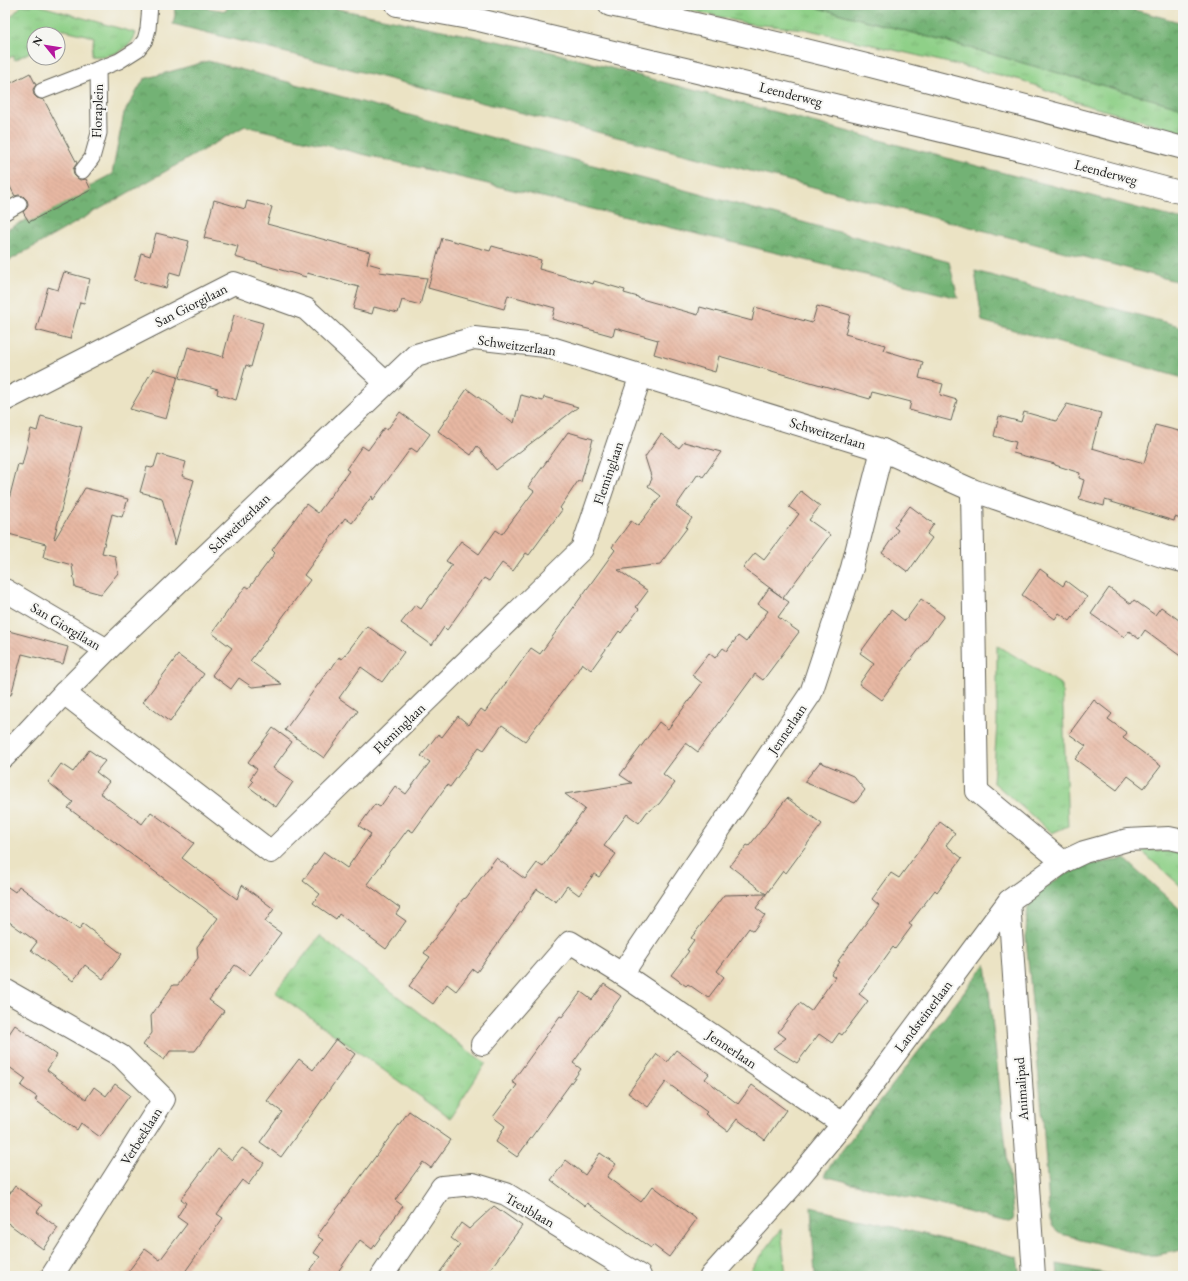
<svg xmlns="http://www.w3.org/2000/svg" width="1188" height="1281" font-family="'EB Garamond',serif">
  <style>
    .grass { fill: url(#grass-tufts); stroke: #567652 }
    .forest { fill: url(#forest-crowns); stroke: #486748 }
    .building { fill: url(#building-back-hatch) }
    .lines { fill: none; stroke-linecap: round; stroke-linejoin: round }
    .service-casing { stroke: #646257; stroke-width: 17 }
    .minor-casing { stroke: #646257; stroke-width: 24 }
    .primary-casing { stroke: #646257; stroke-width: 24 }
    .service { stroke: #fff; stroke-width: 15 }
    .minor { stroke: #fff; stroke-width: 22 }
    .primary { stroke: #fff; stroke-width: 22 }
    .labels { text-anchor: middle; stroke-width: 4; stroke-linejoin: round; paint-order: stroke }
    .street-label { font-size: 14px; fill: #1c1c1c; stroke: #f6f6f2 }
  </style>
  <defs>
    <pattern id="grass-tufts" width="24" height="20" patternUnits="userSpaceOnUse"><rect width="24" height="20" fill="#8fd088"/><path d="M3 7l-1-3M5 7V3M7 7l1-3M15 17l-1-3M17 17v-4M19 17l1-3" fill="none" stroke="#7bb275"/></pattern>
    <pattern id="forest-crowns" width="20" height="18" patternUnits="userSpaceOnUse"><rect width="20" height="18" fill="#73b274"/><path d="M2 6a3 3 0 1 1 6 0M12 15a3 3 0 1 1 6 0" fill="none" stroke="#5e905e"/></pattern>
    <pattern id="building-back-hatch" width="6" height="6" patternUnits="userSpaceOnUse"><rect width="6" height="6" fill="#e7b8a3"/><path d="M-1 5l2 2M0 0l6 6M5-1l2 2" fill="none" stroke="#c69e8c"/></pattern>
  </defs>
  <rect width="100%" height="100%" fill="#f6f6f2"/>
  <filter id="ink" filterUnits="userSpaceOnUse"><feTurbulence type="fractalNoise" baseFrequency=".025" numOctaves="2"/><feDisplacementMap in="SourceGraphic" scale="8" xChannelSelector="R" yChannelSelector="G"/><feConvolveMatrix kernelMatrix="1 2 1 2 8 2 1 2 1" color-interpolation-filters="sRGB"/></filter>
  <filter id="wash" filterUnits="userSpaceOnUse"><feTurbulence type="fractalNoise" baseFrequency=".012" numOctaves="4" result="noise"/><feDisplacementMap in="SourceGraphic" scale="16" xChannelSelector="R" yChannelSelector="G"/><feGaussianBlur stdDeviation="0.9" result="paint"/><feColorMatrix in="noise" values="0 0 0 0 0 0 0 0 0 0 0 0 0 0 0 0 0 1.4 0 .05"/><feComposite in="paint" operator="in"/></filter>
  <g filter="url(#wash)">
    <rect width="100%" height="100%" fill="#ebe3c4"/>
    <g class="grass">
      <path d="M22,5H38L136,33C130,52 108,58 90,56L94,37L48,26L46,34H34V50L15,60L13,56L5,60V23Z"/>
      <polygon points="668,5 807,5 959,45 1183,108 1183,132 1085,105 1021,80 805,29 750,24"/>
      <polygon points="997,645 1062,685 1068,826 1052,833 993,782 997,724"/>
      <polygon points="1139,849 1183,853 1183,888"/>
      <polygon points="320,936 467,1050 486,1063 450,1118 275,992"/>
      <polygon points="781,1229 786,1276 746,1276"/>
    </g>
    <g class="forest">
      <polygon points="174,5 190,5 226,11 228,5 318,5 551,52 928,153 1183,220 1183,283 978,229 173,24 175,15"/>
      <polygon points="807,5 1116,5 1183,23 1183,108 959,45"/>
      <polygon points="208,61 266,76 949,262 958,298 781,254 245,126 5,263 5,231 112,174 124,113 144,79"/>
      <polygon points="975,271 1183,327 1183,378 982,321"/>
      <polygon points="1125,859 1183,912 1183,1250 1156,1255 1144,1255 1061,1234 1053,1227 1050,1220 1043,1121 1026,938 1027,910 1037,893 1062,876 1087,865"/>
      <polygon points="986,964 1014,1220 1010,1222 1003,1221 824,1176 827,1170"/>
      <polygon points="811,1207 1017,1257 1020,1276 815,1276"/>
      <polygon points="1057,1264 1119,1276 1058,1276"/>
    </g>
    <g id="blocks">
      <g class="building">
        <polygon points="30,73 36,85 33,89 34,95 37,98 44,100 77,163 73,169 74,175 77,178 80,180 86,179 91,190 29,222 23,212 27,208 28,204 27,200 23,196 19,195 15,196 5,177 5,86"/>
        <polygon points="214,200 245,209 247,201 272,207 267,224 370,252 367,263 381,267 379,272 427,278 420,305 402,300 398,313 374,307 372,314 353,309 359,287 307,273 306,277 235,257 238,246 204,238"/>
        <polygon points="156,233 189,241 180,275 170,272 166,288 134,280 141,253 150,256"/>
        <polygon points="442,238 490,251 492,246 541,260 539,269 593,284 594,281 625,290 624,293 638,297 638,298 698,315 700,307 752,321 755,307 812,323 817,306 850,315 845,334 885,345 883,350 923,362 919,378 943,384 940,395 957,400 951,421 909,410 911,402 872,392 870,399 719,356 715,372 654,354 658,340 615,328 613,336 552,319 555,308 508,295 504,309 428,288"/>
        <polygon points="64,272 90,279 84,303 80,302 70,339 36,330 48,287 58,290"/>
        <polygon points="234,315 263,323 251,367 246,365 236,400 217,394 218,389 179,378 188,347 223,357"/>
        <polygon points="153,369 178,376 166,419 130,409"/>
        <polygon points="467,389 514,423 521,395 543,401 544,397 578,407 496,470 477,446 471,455 438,431"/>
        <polygon points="1067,404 1101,413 1092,448 1144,463 1155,425 1183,432 1183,520 1175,517 1174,521 1105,500 1104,506 1079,499 1084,480 1079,478 1080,473 1055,465 1055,464 1013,453 1016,442 994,436 999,416 1021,422 1024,412 1056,421"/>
        <polygon points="400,412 430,434 417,452 411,448 373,500 372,496 352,523 345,518 304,575 310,580 250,661 282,684 252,687 239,678 231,689 212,675 232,648 212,633 246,586 249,588 260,573 275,553 272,550 306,504 318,513 349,471 346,469 362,446 368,450 384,428 387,430"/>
        <polygon points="41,416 82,427 54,538 55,539 85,488 128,499 122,517 112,514 102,553 115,556 118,573 101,594 75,587 72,565 43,557 46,544 5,533 5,498 9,499 18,464 22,465 31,429 37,431"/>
        <polygon points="568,432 593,439 581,482 578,481 560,508 562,510 529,555 526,553 513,571 502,563 489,581 484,578 447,630 444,627 432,645 401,623 415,605 421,609 436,588 452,565 446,561 461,541 479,554 496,530 502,534 534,491 528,487"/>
        <polygon points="661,434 679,448 684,442 721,452 703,477 698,474 676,506 692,518 686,527 687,528 660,564 618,570 648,591 636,607 639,609 621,633 619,631 591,670 582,663 576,673 525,741 502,725 484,750 479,747 450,787 447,785 413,832 408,829 367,884 400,908 396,914 406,921 386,949 339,914 336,919 313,903 320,894 303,881 324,852 347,868 371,834 359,826 375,804 380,807 395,786 406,794 430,762 421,756 438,734 442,737 458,716 469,725 481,709 485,712 531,648 540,654 615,550 612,547 631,521 638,526 661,496 648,486 652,479 645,457"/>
        <polygon points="158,454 186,462 182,476 194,480 175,545 162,498 140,492 147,467 152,468 153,467 154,467"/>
        <polygon points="801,491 820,506 809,520 830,535 783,598 789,602 778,617 799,632 763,680 755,674 698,752 686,743 663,774 675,783 659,804 647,812 639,823 627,814 604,846 616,854 599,877 594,874 579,895 567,886 556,902 537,889 477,972 473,969 456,991 447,984 433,1004 409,986 430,957 424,953 463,899 466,898 496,858 525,879 537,863 543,867 585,809 565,794 632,783 620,775 659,722 668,729 702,683 692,675 709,653 715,658 723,648 727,651 738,636 746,642 768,611 758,604 769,588 782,597 743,568 755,553 764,560 799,514 789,507"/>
        <polygon points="910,506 934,524 927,534 932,538 908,572 882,553 898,530 894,527"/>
        <polygon points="1040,569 1063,586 1066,581 1087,597 1070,621 1059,613 1055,619 1022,595"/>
        <polygon points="1109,588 1131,604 1134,600 1155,615 1161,607 1183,623 1183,658 1145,630 1139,639 1129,631 1124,637 1091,614"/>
        <polygon points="921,599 944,616 881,700 859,684 874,663 860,653 891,610 905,621"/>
        <polygon points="367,626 404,652 382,682 361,667 339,698 358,711 324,758 285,730 330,668 331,669 339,657 342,659"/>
        <polygon points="5,630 68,647 63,664 22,654 11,695 5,694"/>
        <polygon points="178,655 204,674 170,722 143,702"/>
        <polygon points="1094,700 1112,714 1108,719 1127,733 1123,738 1161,766 1144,788 1128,776 1117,790 1075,759 1086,746 1069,734"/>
        <polygon points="273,728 292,742 273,768 293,782 276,807 249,787 253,782 250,779 257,769 248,762"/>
        <polygon points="89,750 105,761 96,772 109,782 100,793 142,824 151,812 194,843 182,858 237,899 242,885 274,909 265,922 281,933 250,975 235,965 209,1000 224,1011 195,1051 170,1051 164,1060 143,1045 152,1033 151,1016 173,985 178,985 198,958 197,947 218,918 68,808 73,802 48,782 61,764 73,772"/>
        <polygon points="820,762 853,776 865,790 855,803 804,782"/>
        <polygon points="787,798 822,824 786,873 783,871 756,908 765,915 753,931 749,928 717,971 724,977 708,998 688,984 686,986 671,975 689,951 687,950 694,940 691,938 724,895 766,894 730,866 747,845 749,846"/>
        <polygon points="940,822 955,833 946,845 962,858 937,892 935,890 909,924 912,926 895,949 893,947 859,994 868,1001 842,1035 839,1033 832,1043 819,1034 797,1063 773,1048 786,1038 778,1032 800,1003 811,1011 835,977 831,974 840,962 838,961 879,905 872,899 891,873 899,878"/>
        <polygon points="5,885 15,892 19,886 79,930 83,924 122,954 103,979 85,965 73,981 31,950 37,942 5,919"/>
        <polygon points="604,984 621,996 573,1063 581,1069 517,1157 496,1142 505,1126 493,1117 517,1085 512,1082 560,1016 562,1017 581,992 592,1000"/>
        <polygon points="15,1025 57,1055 47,1070 86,1099 94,1087 106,1096 115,1084 130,1095 100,1137 81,1123 77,1130 35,1100 37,1097 21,1086 26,1079 5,1064 5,1040"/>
        <polygon points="336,1039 355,1054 281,1157 260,1142 282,1112 267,1101 299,1059 313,1070"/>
        <polygon points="676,1050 709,1074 705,1079 738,1104 752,1085 786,1110 765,1140 737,1119 728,1131 705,1114 707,1112 666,1082 648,1107 628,1093 657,1054 667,1062"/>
        <polygon points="409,1111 451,1140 431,1168 423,1162 395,1200 403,1206 372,1249 360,1240 335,1276 306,1276 320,1257 314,1253 323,1240 317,1236"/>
        <polygon points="242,1148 264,1163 248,1185 242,1180 217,1214 223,1218 182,1276 125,1276 145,1249 160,1260 187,1224 177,1217 186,1203 181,1199 218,1149 232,1160"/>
        <polygon points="600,1153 616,1164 607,1177 641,1202 653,1186 695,1218 696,1220 669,1257 653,1245 651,1248 587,1203 585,1206 551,1180 566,1160 585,1175"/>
        <polygon points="15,1186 42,1205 37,1212 58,1228 43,1249 5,1221 5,1200"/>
        <polygon points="494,1206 522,1226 485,1276 437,1276 460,1245 451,1238 461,1223 469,1229"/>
      </g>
    </g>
  </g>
  <g filter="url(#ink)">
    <use href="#blocks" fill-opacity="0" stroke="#646257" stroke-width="1"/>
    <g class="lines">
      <g class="service-casing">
        <g id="service">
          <polyline points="42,91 119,61 138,49 145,40 148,29 150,5"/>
          <polyline points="82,171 92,158 99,133 98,69"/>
          <polyline points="5,212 19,204"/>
        </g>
      </g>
      <g class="minor-casing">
        <g id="minor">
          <polyline points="5,400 234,283 306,309 386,383"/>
          <polyline points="972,490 977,791 1063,862"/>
          <polyline points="5,590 107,650"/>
          <polyline points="64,693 271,852 582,549 641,375"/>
          <polyline points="5,756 64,693 107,650 416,355 474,338 545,346 882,450 972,490 1165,557 1183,561"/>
          <polyline points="1009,901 1034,1276"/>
          <polyline points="622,974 811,693 852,568 882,450"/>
          <polyline points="5,990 121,1056 164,1099 52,1276"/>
          <polyline points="482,1044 570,942 622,974 843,1124"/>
          <polyline points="382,1276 442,1187 473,1184 506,1194 640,1276"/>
          <polyline points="711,1276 790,1188 843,1124 1009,901 1063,862 1084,852 1127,840 1169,838 1183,841"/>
        </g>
      </g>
      <g class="primary-casing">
        <g id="primary">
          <polyline points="397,5 479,20 689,70 1029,152 1183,193"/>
          <path d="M610,5C802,46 993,97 1183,148"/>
        </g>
      </g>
      <use href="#service" class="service"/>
      <use href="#minor" class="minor"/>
      <use href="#primary" class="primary"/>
    </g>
  </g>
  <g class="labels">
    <g class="street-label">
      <text transform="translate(791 94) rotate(14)" y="5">Leenderweg</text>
      <text transform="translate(97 111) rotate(-88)" y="5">Floraplein</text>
      <text transform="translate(1106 172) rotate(15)" y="5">Leenderweg</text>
      <text transform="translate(191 305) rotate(-27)" y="5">San Giorgilaan</text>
      <text transform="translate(517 345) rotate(8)" y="5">Schweitzerlaan</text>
      <text transform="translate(828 433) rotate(17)" y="5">Schweitzerlaan</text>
      <text transform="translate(608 473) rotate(-71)" y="5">Fleminglaan</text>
      <text transform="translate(239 523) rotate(-44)" y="5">Schweitzerlaan</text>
      <text transform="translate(66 626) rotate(31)" y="5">San Giorgilaan</text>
      <text transform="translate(399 728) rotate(-44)" y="5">Fleminglaan</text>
      <text transform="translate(787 729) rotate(-56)" y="5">Jennerlaan</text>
      <text transform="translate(923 1016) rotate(-53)" y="5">Landsteinerlaan</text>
      <text transform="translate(732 1049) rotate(34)" y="5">Jennerlaan</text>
      <text transform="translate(1021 1089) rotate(-94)" y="5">Animalipad</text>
      <text transform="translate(141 1136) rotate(-58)" y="5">Verbeeklaan</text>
      <text transform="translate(530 1210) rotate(30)" y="5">Treublaan</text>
    </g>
  </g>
  <rect width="1188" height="1281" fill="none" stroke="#f6f6f2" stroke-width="20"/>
  <g transform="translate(46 46) rotate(300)"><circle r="19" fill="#f6f6f2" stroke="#9f9f9c"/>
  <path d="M0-3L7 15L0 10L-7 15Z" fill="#b5179e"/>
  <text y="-6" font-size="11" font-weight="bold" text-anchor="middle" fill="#1c1c1c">N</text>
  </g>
</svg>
